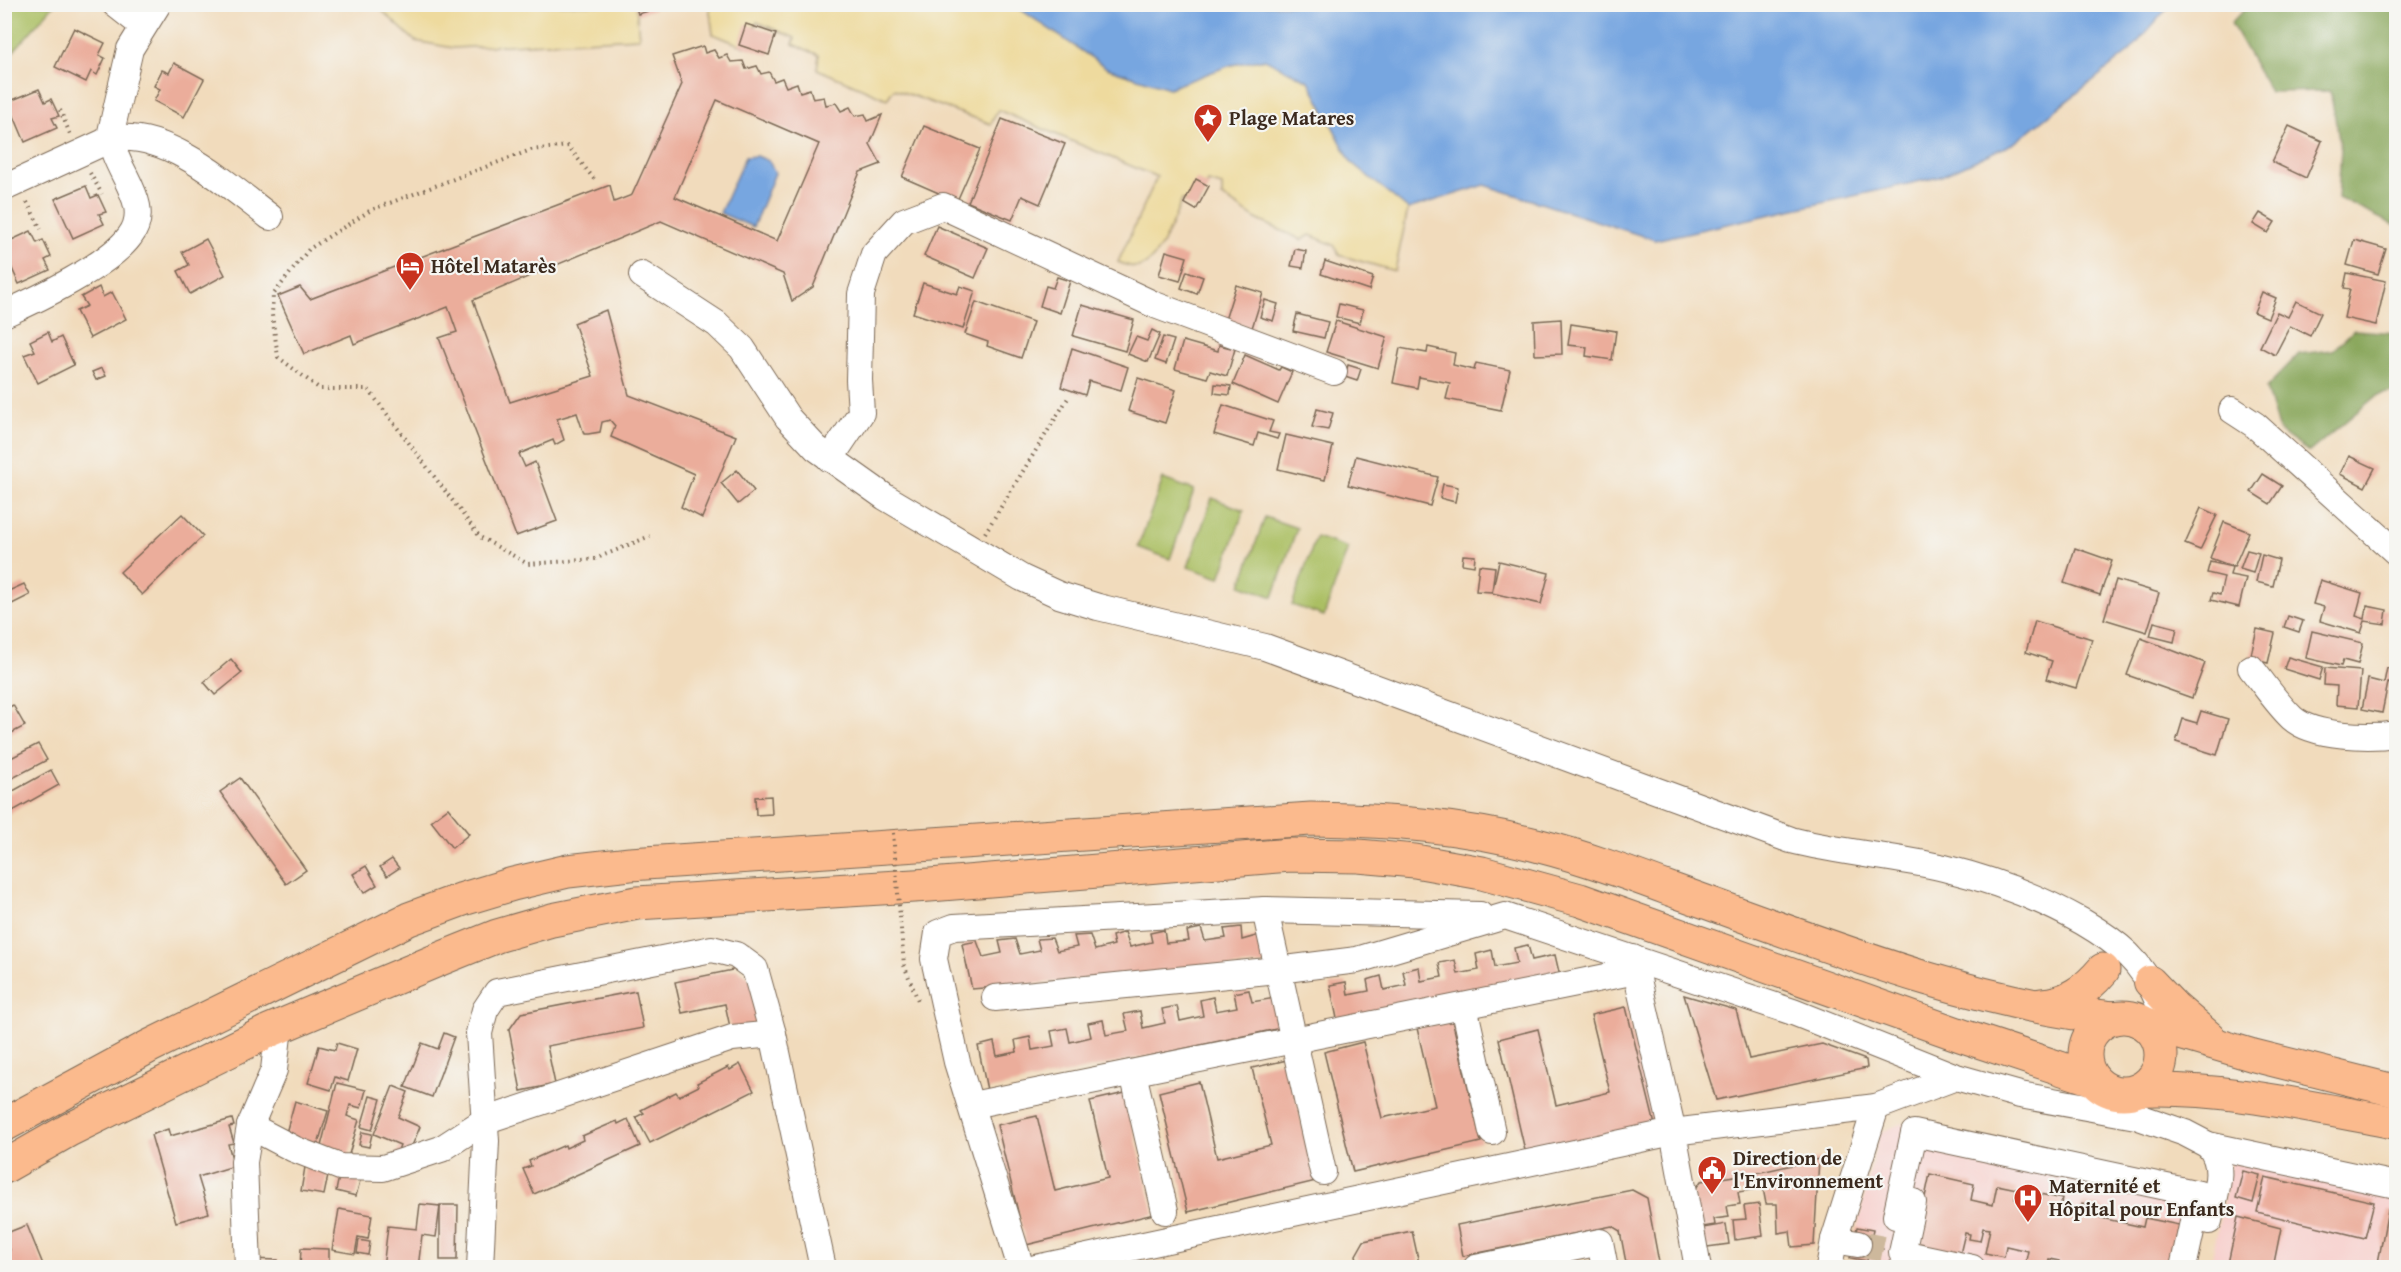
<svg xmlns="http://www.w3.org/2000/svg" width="2401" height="1272" font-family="'Gentium Book Plus',serif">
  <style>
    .built { fill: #f7d0cd }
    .green { fill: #abbf64; stroke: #737441; stroke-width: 1.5 }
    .forest { fill: #88a65a; stroke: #62683c; stroke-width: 1.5 }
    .sand { fill: #eeda9e; stroke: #94825e; stroke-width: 1.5 }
    .water { fill: #77a6e0; stroke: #59687f; stroke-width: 1.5 }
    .building { fill: #ebad9b; fill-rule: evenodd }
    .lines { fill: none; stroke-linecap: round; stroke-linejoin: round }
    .minor-tunnel { stroke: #cdb89c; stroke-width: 26; stroke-dasharray: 26 13; stroke-linecap: butt }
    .minor-casing { stroke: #7b6855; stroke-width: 28 }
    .major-casing { stroke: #7b6855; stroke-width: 34 }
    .highway-casing { stroke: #7b6855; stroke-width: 35 }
    .path { stroke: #7b6855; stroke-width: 4; stroke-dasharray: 1.5 4.5; stroke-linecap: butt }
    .minor { stroke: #fff; stroke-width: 26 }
    .major { stroke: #fbba8d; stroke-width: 32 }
    .highway { stroke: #fbba8d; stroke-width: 33 }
    .path-bridge { stroke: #7b6855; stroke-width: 4; stroke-dasharray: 1.5 4.5; stroke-linecap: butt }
    .labels { text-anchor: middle; stroke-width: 4.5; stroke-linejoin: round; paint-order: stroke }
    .poi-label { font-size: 20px; font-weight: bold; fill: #3b2a1e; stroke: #f6f6f2; text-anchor: start }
  </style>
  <rect width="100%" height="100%" fill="#f6f6f2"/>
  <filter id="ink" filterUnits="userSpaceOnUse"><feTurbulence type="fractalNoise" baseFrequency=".0167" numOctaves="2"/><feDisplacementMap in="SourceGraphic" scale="12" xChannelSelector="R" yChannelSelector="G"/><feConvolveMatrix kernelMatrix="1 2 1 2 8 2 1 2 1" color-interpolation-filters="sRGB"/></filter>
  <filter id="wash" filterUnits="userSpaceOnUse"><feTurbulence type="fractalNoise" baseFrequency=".008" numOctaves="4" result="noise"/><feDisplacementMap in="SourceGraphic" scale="24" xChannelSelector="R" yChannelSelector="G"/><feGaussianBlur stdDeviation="1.35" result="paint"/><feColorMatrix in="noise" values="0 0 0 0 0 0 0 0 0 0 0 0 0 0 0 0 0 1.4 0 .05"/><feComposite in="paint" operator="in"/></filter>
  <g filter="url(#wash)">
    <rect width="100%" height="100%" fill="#f1dbbc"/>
    <g class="built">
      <polygon points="1903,1123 2206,1188 2189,1267 1899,1268 1850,1258 1879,1133"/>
      <polygon points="2231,1161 2396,1195 2396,1267 2210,1268"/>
    </g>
    <g class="green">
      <polygon points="5,4 54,5 5,61 4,5"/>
      <polygon points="1163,479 1194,490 1170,559 1138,547"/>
      <polygon points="1212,498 1244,510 1220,578 1188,567"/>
      <polygon points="1265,517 1297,528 1273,597 1241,585"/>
      <polygon points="1316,537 1348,548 1324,616 1292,605"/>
    </g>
    <g class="forest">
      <polygon points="2248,5 2396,5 2396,226 2338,198 2341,149 2330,91 2270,92 2231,23"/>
      <polygon points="2354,330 2396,333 2396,391 2376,396 2309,452 2279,431 2266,388 2299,354 2333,350"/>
    </g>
    <g class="sand">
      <polygon points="376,5 636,5 639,38 453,48 415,41"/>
      <path d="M709,5H1014L1107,68L1169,88L1231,65L1266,59L1309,81L1351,162L1408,209L1395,271L1339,255L1334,245L1310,235L1302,240L1256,219L1222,196V186L1208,182L1199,205L1182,200C1174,217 1158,268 1136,267C1131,267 1123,264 1118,262L1157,177L998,110L991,124L894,89L887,99L817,69L819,55L793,44L795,38L757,22L745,47L713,34Z"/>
    </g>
    <g class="water">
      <polygon points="1014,5 2170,5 2130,51 2014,143 1939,177 1655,240 1485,185 1408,209 1351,162 1309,81 1265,59 1231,65 1169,88 1107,68"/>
      <polygon points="757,156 769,161 775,173 753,227 720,213 745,157"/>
    </g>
    <g id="blocks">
      <g class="building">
        <polygon points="635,4 654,4 655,9 638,14"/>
        <polygon points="746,24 776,34 769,55 739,45"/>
        <polygon points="74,28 105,43 99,55 105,58 97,75 91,71 86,82 55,67"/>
        <path d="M703,46L705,53L714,50L719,58L727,55L731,62L743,61L746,69L757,66L761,74L769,72L774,81L782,78L786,87L797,83L800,92L810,89L813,99L824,97L826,105L836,103L841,111L850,107L855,116L865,114L868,121L882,115L870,144L881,164L860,172L813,287L792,301L783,274L661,221L473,300L510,402L593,376L574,323L606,310L629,395L736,436L702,518L681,507L694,474L611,437L615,426L610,420L602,422L600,432L588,434H584L577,413L557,419L564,440L555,445L553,440L519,454L525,467L535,462L557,521L516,536L439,338L457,332L448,307L354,344L351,335L304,354L278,296L300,287L310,299L610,185L614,202L632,195L682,84L672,56ZM717,100L819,144L777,241L675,197Z"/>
        <polygon points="174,63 204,79 184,117 154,101 160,89 154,86 162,70 169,73"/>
        <polygon points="39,89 45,102 51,99 59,116 52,118 57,128 25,142 8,102"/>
        <polygon points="1002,119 1065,144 1040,204 1022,196 1012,220 968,202"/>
        <polygon points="924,126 980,149 957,201 902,177"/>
        <polygon points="2289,126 2322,141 2306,178 2272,162"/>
        <polygon points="1196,179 1209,186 1196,210 1184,203"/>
        <polygon points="86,186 91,198 98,195 106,212 99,214 104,224 73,238 55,199"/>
        <polygon points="2260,213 2275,222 2268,233 2253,224"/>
        <polygon points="937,226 988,248 975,278 924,256"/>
        <polygon points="31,231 37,243 43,240 51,257 45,260 50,270 19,284 5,253 5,243"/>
        <polygon points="206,239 225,275 190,294 178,271 189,265 182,252"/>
        <polygon points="2354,240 2386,249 2378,274 2347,265"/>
        <polygon points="1295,249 1306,251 1303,268 1291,266"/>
        <polygon points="1166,251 1187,257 1180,281 1159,275"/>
        <polygon points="1325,261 1373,277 1369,290 1321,274"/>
        <polygon points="1187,271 1203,277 1197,294 1181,288"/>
        <polygon points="2347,273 2386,281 2376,325 2344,318 2350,289 2344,288"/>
        <polygon points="1057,277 1070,281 1060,313 1040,306 1046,286 1053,288"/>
        <polygon points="923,283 957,294 960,286 975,291 963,329 913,313"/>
        <polygon points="1236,285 1263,293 1252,328 1225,320"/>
        <polygon points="99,287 103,297 112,292 126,319 90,338 76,311 87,306 81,297"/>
        <polygon points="2262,292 2276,298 2268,318 2254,312"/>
        <polygon points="1265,300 1278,304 1273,321 1260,317"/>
        <polygon points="2296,301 2321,313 2310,336 2290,326 2275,355 2260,347 2277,312 2288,317"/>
        <polygon points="976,302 1033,322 1021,358 987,346 988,342 965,334"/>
        <polygon points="1339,304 1363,310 1360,323 1336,317"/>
        <polygon points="1082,305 1134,320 1125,351 1073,336"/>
        <polygon points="1297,314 1328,322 1324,338 1293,331"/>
        <polygon points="1561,319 1562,354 1535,355 1534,321"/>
        <polygon points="1336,321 1387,337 1378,368 1326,352"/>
        <polygon points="1571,324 1616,331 1612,360 1586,356 1587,347 1568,345"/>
        <polygon points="1152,330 1160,334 1148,362 1128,354 1136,337 1147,341"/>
        <polygon points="48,332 52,342 61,337 74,365 38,383 24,355 35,351 30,341"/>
        <polygon points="1163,337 1174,340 1166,364 1155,360"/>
        <polygon points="1183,341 1218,351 1219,345 1235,349 1227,376 1210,371 1207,378 1175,369"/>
        <polygon points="1428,347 1455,353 1453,365 1474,370 1476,363 1510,370 1501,410 1446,399 1450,383 1419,377 1417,388 1393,383 1400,348 1427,353"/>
        <polygon points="1072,348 1128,367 1121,390 1089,381 1085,395 1061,387"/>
        <polygon points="1245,355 1279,370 1281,367 1292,372 1278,404 1233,384"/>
        <polygon points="1348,365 1361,369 1357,381 1345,377"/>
        <polygon points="102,368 106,376 96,380 92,372"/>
        <polygon points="1138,378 1176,390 1165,423 1128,411"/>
        <polygon points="1215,384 1231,386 1230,395 1214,393"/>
        <polygon points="1223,405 1273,421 1269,432 1279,434 1277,439 1258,433 1254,446 1214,434"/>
        <polygon points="1317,409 1333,413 1328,430 1312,427"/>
        <polygon points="1286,435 1333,446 1325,480 1278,469"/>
        <polygon points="1356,456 1438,477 1430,506 1348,485"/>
        <polygon points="2349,456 2375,468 2365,487 2340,474"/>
        <polygon points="737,470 754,491 738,504 721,483"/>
        <polygon points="2263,474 2282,486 2270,504 2251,492"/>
        <polygon points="1443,484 1458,487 1455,502 1440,498"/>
        <polygon points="2201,508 2217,515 2200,550 2185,544"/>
        <polygon points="182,514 203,536 142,595 120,572"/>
        <polygon points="2224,522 2249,532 2234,567 2210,558"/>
        <polygon points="2075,548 2112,561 2100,595 2064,583"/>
        <polygon points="2247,550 2259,553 2253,573 2240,569"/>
        <polygon points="1463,555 1475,556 1474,566 1462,564"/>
        <polygon points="2262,555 2279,560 2273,586 2256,582"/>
        <polygon points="1499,561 1549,573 1541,604 1492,593"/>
        <polygon points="2210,562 2232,567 2230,575 2246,578 2239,607 2211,600 2213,593 2220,595 2224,577 2207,573"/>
        <polygon points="1479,565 1495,567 1492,592 1476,591"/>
        <polygon points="2116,580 2159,593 2147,632 2104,619"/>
        <polygon points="2320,580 2362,593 2356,616 2365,619 2367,606 2387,610 2385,624 2365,621 2361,633 2320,621 2324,607 2313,604"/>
        <polygon points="24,584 30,595 4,608 4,593"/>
        <polygon points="2288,616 2303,621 2299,632 2284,627"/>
        <polygon points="2035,621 2092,639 2076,688 2046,679 2052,661 2026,652"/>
        <polygon points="2154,622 2177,628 2174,642 2150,636"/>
        <polygon points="2257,629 2275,633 2268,663 2250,659"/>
        <polygon points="2312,631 2363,643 2358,664 2343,660 2341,666 2306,658"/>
        <polygon points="2141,638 2205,663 2192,698 2127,675"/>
        <polygon points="2288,657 2323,667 2319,680 2284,669"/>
        <polygon points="231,659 242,673 215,695 204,682"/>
        <polygon points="2325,668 2361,671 2358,707 2336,705 2337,686 2324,685"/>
        <polygon points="2387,668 2396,670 2396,685 2388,683 2382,713 2362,709 2368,679 2384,683"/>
        <polygon points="13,705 25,726 4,737 4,710"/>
        <polygon points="2201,711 2228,719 2217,755 2176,742 2183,719 2197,723"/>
        <polygon points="38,744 47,760 5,782 5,761"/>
        <polygon points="51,770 59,785 4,816 4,796"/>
        <polygon points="240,778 306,870 286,884 220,792"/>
        <polygon points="771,796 772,814 756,815 755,797"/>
        <polygon points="448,808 469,834 452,848 431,821"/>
        <polygon points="392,859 399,868 387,876 380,867"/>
        <polygon points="366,866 377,885 364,893 353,874"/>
        <polygon points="1241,927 1242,940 1263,934 1270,964 972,989 962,944 977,941 983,957 1002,953 999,941 1015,939 1020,954 1040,950 1037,939 1052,938 1057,951 1077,947 1074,936 1090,935 1095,950 1114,945 1112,936 1125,932 1130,947 1152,942 1150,933 1164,930 1166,943 1189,941 1187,931 1201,928 1205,941 1226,938 1224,929"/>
        <polygon points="1528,945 1532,960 1555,955 1561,981 1339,1028 1330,985 1346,982 1348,995 1369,991 1367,980 1381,976 1384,990 1406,985 1403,971 1419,967 1421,981 1442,977 1439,963 1455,960 1458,974 1479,970 1476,954 1492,950 1495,967 1517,963 1514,948"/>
        <polygon points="737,969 753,981 765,1035 733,1041 725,1004 682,1013 675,982"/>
        <polygon points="1249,990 1252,1002 1275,998 1281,1028 987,1090 978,1046 994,1042 997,1056 1017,1052 1015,1040 1030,1037 1032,1050 1054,1046 1051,1031 1067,1028 1070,1042 1091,1037 1088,1023 1103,1020 1106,1035 1128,1031 1124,1014 1140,1011 1143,1028 1165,1023 1162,1009 1177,1006 1180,1021 1203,1016 1200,1000 1213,997 1216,1011 1237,1007 1234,993"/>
        <polygon points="636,991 643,1028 547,1046 555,1084 521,1091 509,1030 521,1013"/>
        <polygon points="1684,995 1736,1010 1749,1059 1822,1044 1866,1060 1867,1068 1716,1100"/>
        <polygon points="1626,1007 1656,1129 1527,1159 1499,1039 1538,1029 1556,1105 1610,1092 1591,1015"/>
        <polygon points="1452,1020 1481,1142 1353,1172 1324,1052 1363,1042 1382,1118 1435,1106 1417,1028"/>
        <polygon points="444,1033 454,1037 432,1097 405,1087 422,1043 438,1049"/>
        <polygon points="337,1043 357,1049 348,1081 335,1077 331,1090 308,1083 319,1046 335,1050"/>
        <polygon points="1287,1060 1316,1181 1188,1212 1159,1092 1199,1082 1217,1158 1271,1145 1252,1068"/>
        <polygon points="740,1064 754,1091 650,1143 636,1117 644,1113 641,1110 676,1092 679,1096 699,1086 697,1083 728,1067 730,1070"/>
        <polygon points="337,1083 366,1090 361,1108 350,1105 347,1116 359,1120 347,1161 319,1154"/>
        <polygon points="393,1086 408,1092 398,1117 420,1127 400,1174 390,1170 400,1145 374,1134"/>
        <polygon points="1125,1093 1154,1214 1026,1245 997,1125 1037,1116 1055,1191 1108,1178 1090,1101"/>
        <polygon points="370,1096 381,1099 372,1130 361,1127"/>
        <polygon points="295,1101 328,1111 314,1157 282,1147"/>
        <polygon points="232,1119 234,1126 229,1127 234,1143 228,1144 234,1166 198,1177 209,1213 176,1222 151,1135 168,1129 170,1136"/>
        <polygon points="628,1119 640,1146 534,1194 523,1169 531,1166 529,1161 565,1145 566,1148 583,1140 582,1136 617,1121 618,1124"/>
        <polygon points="362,1132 372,1134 369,1147 359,1145"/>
        <polygon points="1819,1159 1814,1245 1792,1247 1790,1231 1778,1233 1777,1204 1766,1204 1763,1188 1738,1192 1740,1204 1727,1206 1729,1217 1714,1219 1715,1225 1697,1228 1692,1194 1701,1181 1761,1172"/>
        <polygon points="305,1167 329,1171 324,1195 301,1191"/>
        <polygon points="2243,1171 2260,1175 2253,1203 2236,1198"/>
        <polygon points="340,1172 361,1177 356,1196 336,1191"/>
        <polygon points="1930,1174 1974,1184 1971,1200 1993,1205 1997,1185 2017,1189 2015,1199 2038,1204 2040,1194 2062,1199 2060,1208 2080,1212 2082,1203 2104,1207 2101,1218 2143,1227 2145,1218 2179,1225 2170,1268 2062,1268 2059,1261 2049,1259 2047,1268 2025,1265 2028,1251 2006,1246 2004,1257 1985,1253 1990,1229 1983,1228 1980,1241 1969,1239 1970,1234 1965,1233 1960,1254 1915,1244"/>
        <polygon points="2265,1177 2374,1202 2365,1238 2257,1212"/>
        <polygon points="1632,1190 1647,1198 1660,1268 1627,1268 1620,1231 1612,1226 1463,1256 1457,1225"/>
        <polygon points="420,1204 440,1206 436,1237 422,1235 418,1268 383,1268 388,1226 417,1229"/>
        <polygon points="1759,1204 1763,1236 1735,1240 1733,1220 1746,1219 1744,1206"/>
        <polygon points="440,1205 458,1205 457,1260 440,1260"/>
        <polygon points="339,1209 372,1215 368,1239 358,1237 355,1254 332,1250"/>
        <polygon points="2388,1210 2396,1212 2396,1268 2377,1268"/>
        <polygon points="2238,1217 2281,1228 2273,1268 2227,1268"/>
        <polygon points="1726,1224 1729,1244 1700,1248 1697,1229"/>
        <polygon points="27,1225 44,1267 4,1268 4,1253 10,1250 4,1234"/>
        <polygon points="1857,1227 1873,1230 1871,1240 1879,1242 1883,1249 1875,1252 1869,1251 1867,1261 1850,1258"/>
        <polygon points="1412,1231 1419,1263 1398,1268 1359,1268 1356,1255 1364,1241"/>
        <polygon points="359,1240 370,1242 368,1255 357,1253"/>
        <polygon points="301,1248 329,1249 329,1268 300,1268"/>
        <polygon points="248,1259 278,1260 278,1268 248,1268"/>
      </g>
    </g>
  </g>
  <g filter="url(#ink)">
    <use href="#blocks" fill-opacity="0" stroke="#7b6855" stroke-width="1.5"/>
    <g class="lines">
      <polyline class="minor-tunnel" points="1858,1244 1883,1249"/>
      <g class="minor-casing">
        <g id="minor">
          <polyline points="115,4 143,26"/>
          <path d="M4,188L111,139C167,129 228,185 270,217"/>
          <path d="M642,275L717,324L742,348L788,418L816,448L885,497L1022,578L1059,595L1098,607L1265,647L1791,840C1841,853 1893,856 1944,868C1993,880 2039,897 2083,922C2117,942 2143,962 2157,999"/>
          <path d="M4,314C38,299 109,265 130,236C137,227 139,217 137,206C132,181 110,158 111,132L130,49L158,4"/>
          <polyline points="2232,410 2255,425 2396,552"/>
          <polyline points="830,459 861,413 859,380 861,294 874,254 904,221 943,206 1155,305 1334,372"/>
          <path d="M2251,668C2264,684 2277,704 2292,718C2313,737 2370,738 2396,734"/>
          <polyline points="1265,910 1323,1172"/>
          <polyline points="995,998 1278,970 1357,960 1505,916 1793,1012 1956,1077"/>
          <polyline points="1464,1006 1492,1132"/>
          <polyline points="1133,1073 1165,1211"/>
          <polyline points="972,1105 1636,971"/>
          <polyline points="250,1126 294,1149 340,1167 383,1168 441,1149 484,1121 732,1038 773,1034"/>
          <path d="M2208,1145C2228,1166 2214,1196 2209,1221"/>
          <polyline points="1913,1202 1902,1253 1972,1268"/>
          <polyline points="1909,1219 1896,1216 1914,1133 2199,1194 2183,1268"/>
          <polyline points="1834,1240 1858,1244"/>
          <polyline points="248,1268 244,1162 250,1126 274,1070 279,1027"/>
          <polyline points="480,1268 486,1141 479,1033 485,1010 497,992 712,949 736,955 755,969 773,1034 823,1268"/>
          <polyline points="1021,1268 957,1062 934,959 938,933 954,927 1265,910 1480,915"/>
          <polyline points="1036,1268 1673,1132 1633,958"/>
          <polyline points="1476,1268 1600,1242 1605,1268"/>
          <polyline points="1698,1268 1673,1132 1876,1107 1956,1077 2020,1095 2136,1116 2185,1133 2208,1145 2396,1185"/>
          <polyline points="1829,1268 1834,1240 1876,1107"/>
        </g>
      </g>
      <g class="major-casing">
        <g id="major">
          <polyline points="2150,982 2175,1008 2210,1038"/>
          <polyline points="2138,1021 2252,1055 2396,1091"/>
          <path d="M2138,1090C2222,1086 2314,1108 2396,1123"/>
        </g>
      </g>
      <g class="highway-casing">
        <g id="highway">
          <path d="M2041,1005C2068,1004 2087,989 2103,970"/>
          <circle cx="2123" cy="1055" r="38"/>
          <path d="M4,1125L150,1046L409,919L463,899L513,884L568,871L630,864L1311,819C1389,820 1464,826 1540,846C1587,858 1632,875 1678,892C1816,941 1966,1003 2113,1018"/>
          <polyline points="4,1167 69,1130 269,1031 440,959 497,936 552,920 637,903 930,885 1290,855 1358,856 1415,861 1482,873 1580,900 1963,1036 2093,1079"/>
        </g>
      </g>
      <g class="path">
        <polyline points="60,110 70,134"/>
        <polyline points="4,152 9,162"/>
        <polyline points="90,173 102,194"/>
        <polyline points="594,179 568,146 531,150 371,210 309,249 273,295 272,315 278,357 320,389 368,389 480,537 528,564 595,559 650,536"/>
        <polyline points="27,202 41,229"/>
        <polyline points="985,533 1068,398"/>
        <polyline points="904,965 919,1003"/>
      </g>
      <use href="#minor" class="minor"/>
      <use href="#major" class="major"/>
      <use href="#highway" class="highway"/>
      <polyline class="path-bridge" points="893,833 904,965"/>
    </g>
  </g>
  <defs>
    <g id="sight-pin" transform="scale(1.5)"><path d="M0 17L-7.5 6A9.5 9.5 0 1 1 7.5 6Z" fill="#c8321e" stroke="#f6f6f2"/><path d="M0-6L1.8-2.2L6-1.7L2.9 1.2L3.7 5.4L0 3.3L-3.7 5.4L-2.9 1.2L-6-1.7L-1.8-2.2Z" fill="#fff"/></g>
    <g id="hotel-pin" transform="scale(1.5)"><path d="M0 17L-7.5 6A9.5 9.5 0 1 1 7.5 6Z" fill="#c8321e" stroke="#f6f6f2"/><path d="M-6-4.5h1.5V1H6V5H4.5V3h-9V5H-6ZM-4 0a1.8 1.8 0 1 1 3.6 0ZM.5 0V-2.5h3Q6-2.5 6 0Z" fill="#fff"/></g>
    <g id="civic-pin" transform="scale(1.5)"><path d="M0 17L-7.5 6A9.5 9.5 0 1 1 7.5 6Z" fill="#c8321e" stroke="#f6f6f2"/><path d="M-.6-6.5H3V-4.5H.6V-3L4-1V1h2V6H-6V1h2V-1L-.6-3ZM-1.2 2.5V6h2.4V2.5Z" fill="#fff"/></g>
    <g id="hospital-pin" transform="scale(1.5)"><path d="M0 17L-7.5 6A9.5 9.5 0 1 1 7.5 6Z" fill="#c8321e" stroke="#f6f6f2"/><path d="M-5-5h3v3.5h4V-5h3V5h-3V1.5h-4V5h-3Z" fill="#fff"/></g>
  </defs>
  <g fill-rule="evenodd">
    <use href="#sight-pin" x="1208" y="118"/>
    <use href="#hotel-pin" x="410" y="266"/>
    <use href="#civic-pin" x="1712" y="1170"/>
    <use href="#hospital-pin" x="2028" y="1198"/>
  </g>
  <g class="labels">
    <g class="poi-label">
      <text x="1229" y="125">Plage Matares</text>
      <text x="431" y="273">Hôtel Matarès</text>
      <text x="1733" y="1165">Direction de<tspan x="1733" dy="23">l'Environnement</tspan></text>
      <text x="2049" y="1193">Maternité et<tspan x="2049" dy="23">Hôpital pour Enfants</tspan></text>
    </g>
  </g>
  <rect width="2401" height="1272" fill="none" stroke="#f6f6f2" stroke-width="24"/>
</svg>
